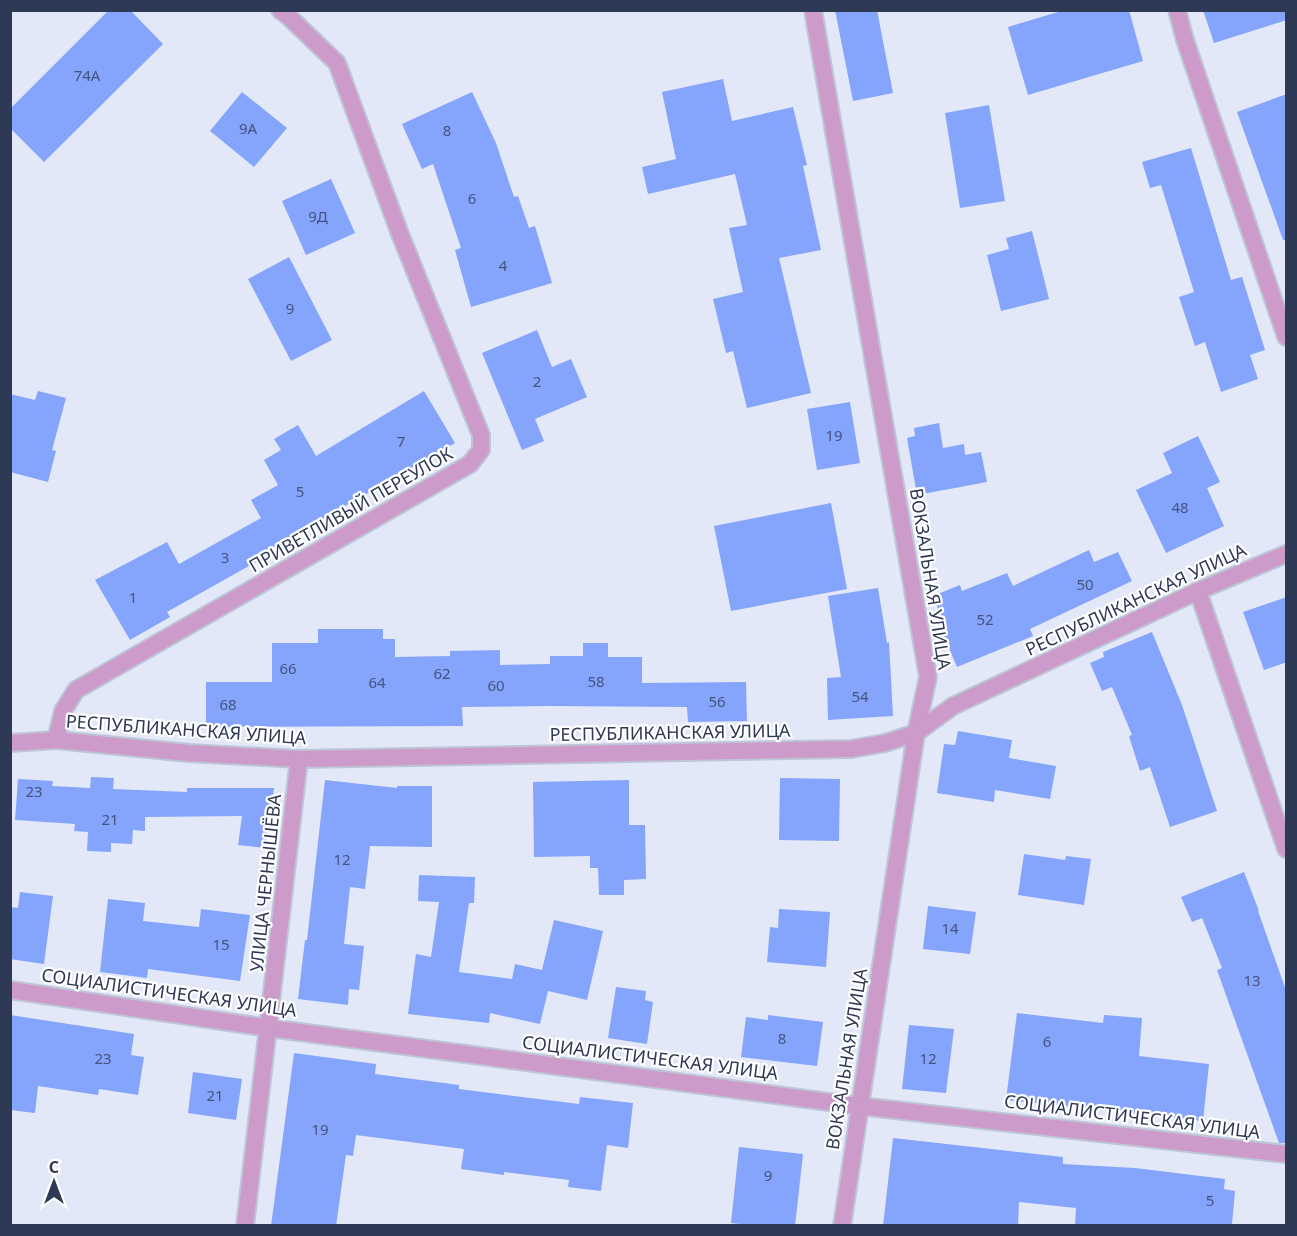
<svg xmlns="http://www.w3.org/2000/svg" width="1297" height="1236" font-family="'Noto Sans',sans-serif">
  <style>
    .building { fill: #85a4fc }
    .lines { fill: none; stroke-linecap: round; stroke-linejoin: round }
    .minor-casing { stroke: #bec5d7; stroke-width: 20 }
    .minor { stroke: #cd9bca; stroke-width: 16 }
    .labels { text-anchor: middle; stroke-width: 4.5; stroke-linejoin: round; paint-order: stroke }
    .number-label { font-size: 15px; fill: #445480 }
    .street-label { font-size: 18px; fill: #2e3956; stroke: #fff }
  </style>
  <rect width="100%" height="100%" fill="#e2e8f7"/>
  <g class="building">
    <polygon points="109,10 130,10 163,44 44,162 10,128 10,109"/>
    <polygon points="835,10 877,10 893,93 853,101"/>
    <polygon points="1065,10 1129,10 1143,61 1028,95 1008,27"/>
    <polygon points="1203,10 1287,10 1287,20 1214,43"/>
    <polygon points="723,79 732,121 793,107 807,165 803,166 821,250 779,258 811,393 747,408 733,351 726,353 713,299 743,292 729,228 747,225 735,174 648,194 642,167 676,159 662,92"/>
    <polygon points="242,92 287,128 254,167 210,131"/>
    <polygon points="472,92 496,143 514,197 518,196 529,228 535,226 552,283 471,307 455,250 461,248 433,164 422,169 402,124"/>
    <polygon points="1287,94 1287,240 1283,240 1237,112"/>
    <polygon points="989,105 1005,201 960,208 945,113"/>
    <polygon points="1191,148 1231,280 1242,277 1265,350 1250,355 1258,379 1221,392 1205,342 1195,346 1179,297 1194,292 1161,185 1150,188 1142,162"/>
    <polygon points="331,179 355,233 306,255 282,201"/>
    <polygon points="1032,231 1049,299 1001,311 987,255 1009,249 1006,238"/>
    <polygon points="289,257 332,340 291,361 248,279"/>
    <polygon points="537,330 552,367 571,359 587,397 535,419 544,441 522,450 482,353"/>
    <polygon points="38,391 66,398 52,450 56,451 48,482 10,472 10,394 35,400"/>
    <polygon points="424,391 455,443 270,549 272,553 167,612 170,617 130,640 95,580 167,542 179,564 261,518 251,500 278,485 264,460 281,450 274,439 298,425 316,456"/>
    <polygon points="850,402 860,463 817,470 807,409"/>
    <polygon points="939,423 943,448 964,444 965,455 981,452 987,482 917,495 907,438 915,436 914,428"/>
    <polygon points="1198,436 1220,482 1207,488 1224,526 1166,553 1136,490 1172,473 1163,453"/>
    <polygon points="831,503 847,589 731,611 714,526"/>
    <polygon points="1089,550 1094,562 1118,552 1132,581 1030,629 1033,636 957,667 941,629 945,627 933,596 960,585 962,591 1007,573 1013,586"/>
    <polygon points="878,588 887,643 889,642 893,716 828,720 827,678 841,677 828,596"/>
    <polygon points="1287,597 1287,662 1264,670 1243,612"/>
    <polygon points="318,629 383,629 383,639 395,639 395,657 450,656 450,651 500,650 500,665 550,664 550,656 583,656 583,643 608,643 608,657 642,657 642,683 746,682 747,721 688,722 687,707 550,706 462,707 463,726 206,727 206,682 272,682 272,643 318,643"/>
    <polygon points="1152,632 1182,705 1217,811 1170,827 1150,767 1140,771 1129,736 1132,735 1112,687 1102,691 1090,663 1104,657 1103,652"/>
    <polygon points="958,731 1012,740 1009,758 1056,766 1050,799 995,790 994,802 937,793 944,744 955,745"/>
    <polygon points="91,777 114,778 113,789 187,792 187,788 274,788 265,848 238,845 242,816 145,817 145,831 133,830 132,844 111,843 111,852 87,851 88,832 74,831 75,824 15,820 18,779 53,781 52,786 90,788"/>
    <polygon points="780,778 840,779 839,841 779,840"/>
    <polygon points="325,780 397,788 397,786 432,786 432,847 370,846 365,889 350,887 344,944 364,946 359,990 349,989 348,1005 298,999 305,940 307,940"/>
    <polygon points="629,780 629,825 645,825 646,879 624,880 624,895 599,895 598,868 590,868 590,856 534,857 533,782"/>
    <polygon points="1024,854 1065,860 1066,856 1091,859 1084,905 1018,895"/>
    <polygon points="1244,872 1259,911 1258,911 1287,993 1287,1143 1279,1143 1217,970 1222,968 1202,918 1192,922 1181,897"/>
    <polygon points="419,875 475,877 474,903 469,903 459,972 512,979 515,964 542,970 554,920 603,931 587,1000 548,991 540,1024 490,1013 489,1023 408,1014 416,954 431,957 439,902 418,901"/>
    <polygon points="20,892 53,896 44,964 10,959 10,907 18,908"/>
    <polygon points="108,899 145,903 143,921 199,927 201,909 250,915 240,981 148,969 147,978 100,972"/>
    <polygon points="928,906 976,912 970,954 923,949"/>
    <polygon points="779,909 830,912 826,967 767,962 770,927 778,928"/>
    <polygon points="616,987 646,991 645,1000 653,1002 647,1044 608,1038"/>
    <polygon points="1017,1013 1103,1023 1104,1015 1142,1018 1139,1056 1209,1064 1203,1121 1006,1100"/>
    <polygon points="10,1015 134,1034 131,1055 144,1057 138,1095 99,1089 98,1095 38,1086 35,1113 10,1110"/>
    <polygon points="768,1015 823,1022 817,1066 741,1057 746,1017 768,1020"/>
    <polygon points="909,1025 954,1029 946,1093 902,1089"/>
    <polygon points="294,1053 376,1064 375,1074 459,1085 459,1089 579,1104 580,1097 633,1103 628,1148 607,1145 601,1191 568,1187 569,1180 504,1172 504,1175 461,1169 464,1149 356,1135 353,1156 346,1155 336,1226 271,1226"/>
    <polygon points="193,1072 242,1079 236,1120 188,1113"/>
    <polygon points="893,1138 1063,1157 1063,1164 1135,1168 1225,1179 1224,1189 1235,1191 1232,1224 1075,1226 1076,1208 1019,1202 1018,1226 883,1226"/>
    <polygon points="739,1147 803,1154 795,1226 758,1226 731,1223"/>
  </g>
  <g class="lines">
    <g class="minor-casing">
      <g id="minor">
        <polyline points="813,10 928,677 916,733 842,1226"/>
        <polyline points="1177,10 1185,40 1286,337"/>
        <polyline points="1198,591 1286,849"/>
        <polyline points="56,740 63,711 76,690 470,464 481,450 481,435 400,234 337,63 288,16 280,10"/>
        <polyline points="10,743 56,740 189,753 299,759 851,749 885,743 916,733 953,706 1198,591 1286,554"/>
        <polyline points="10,990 269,1028 859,1106 1286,1154"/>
        <polyline points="245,1226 299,759"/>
      </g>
    </g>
    <use href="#minor" class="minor"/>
  </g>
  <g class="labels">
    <g class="number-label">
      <text x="87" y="81">74А</text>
      <text x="248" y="134">9А</text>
      <text x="447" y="136">8</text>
      <text x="472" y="204">6</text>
      <text x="318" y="222">9Д</text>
      <text x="503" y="271">4</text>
      <text x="290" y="314">9</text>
      <text x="537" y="387">2</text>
      <text x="834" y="441">19</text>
      <text x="401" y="447">7</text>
      <text x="300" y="497">5</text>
      <text x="1180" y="513">48</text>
      <text x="225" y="563">3</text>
      <text x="1085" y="590">50</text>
      <text x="133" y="603">1</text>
      <text x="985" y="625">52</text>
      <text x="288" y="674">66</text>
      <text x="442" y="679">62</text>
      <text x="596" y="687">58</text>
      <text x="377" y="688">64</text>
      <text x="496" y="691">60</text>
      <text x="860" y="702">54</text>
      <text x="717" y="707">56</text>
      <text x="228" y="710">68</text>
      <text x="34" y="797">23</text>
      <text x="110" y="825">21</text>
      <text x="342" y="865">12</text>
      <text x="950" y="934">14</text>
      <text x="221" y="950">15</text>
      <text x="1252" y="986">13</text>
      <text x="782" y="1044">8</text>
      <text x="1047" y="1047">6</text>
      <text x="103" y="1064">23</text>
      <text x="928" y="1064">12</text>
      <text x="215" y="1101">21</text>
      <text x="320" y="1135">19</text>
      <text x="768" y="1181">9</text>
      <text x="1210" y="1206">5</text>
    </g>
    <g class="street-label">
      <text transform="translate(351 510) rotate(-30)" y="6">ПРИВЕТЛИВЫЙ ПЕРЕУЛОК</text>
      <text transform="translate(930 579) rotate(81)" y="6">ВОКЗАЛЬНАЯ УЛИЦА</text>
      <text transform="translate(1136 600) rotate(-25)" y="6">РЕСПУБЛИКАНСКАЯ УЛИЦА</text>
      <text transform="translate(186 730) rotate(4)" y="6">РЕСПУБЛИКАНСКАЯ УЛИЦА</text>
      <text transform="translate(670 733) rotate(-1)" y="6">РЕСПУБЛИКАНСКАЯ УЛИЦА</text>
      <text transform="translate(266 883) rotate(-84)" y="6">УЛИЦА ЧЕРНЫШЁВА</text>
      <text transform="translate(169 993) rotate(8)" y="6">СОЦИАЛИСТИЧЕСКАЯ УЛИЦА</text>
      <text transform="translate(650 1058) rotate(7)" y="6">СОЦИАЛИСТИЧЕСКАЯ УЛИЦА</text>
      <text transform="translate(847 1059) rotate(-81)" y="6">ВОКЗАЛЬНАЯ УЛИЦА</text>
      <text transform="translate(1132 1117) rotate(7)" y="6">СОЦИАЛИСТИЧЕСКАЯ УЛИЦА</text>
    </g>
  </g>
  <rect width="1297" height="1236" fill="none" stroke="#2e3956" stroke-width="24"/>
  <g transform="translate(54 1182)" stroke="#ffffff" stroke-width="4.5" paint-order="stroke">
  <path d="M0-4.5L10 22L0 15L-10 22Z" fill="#2e3956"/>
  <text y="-9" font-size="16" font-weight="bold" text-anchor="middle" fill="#2e3956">С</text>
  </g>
</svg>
